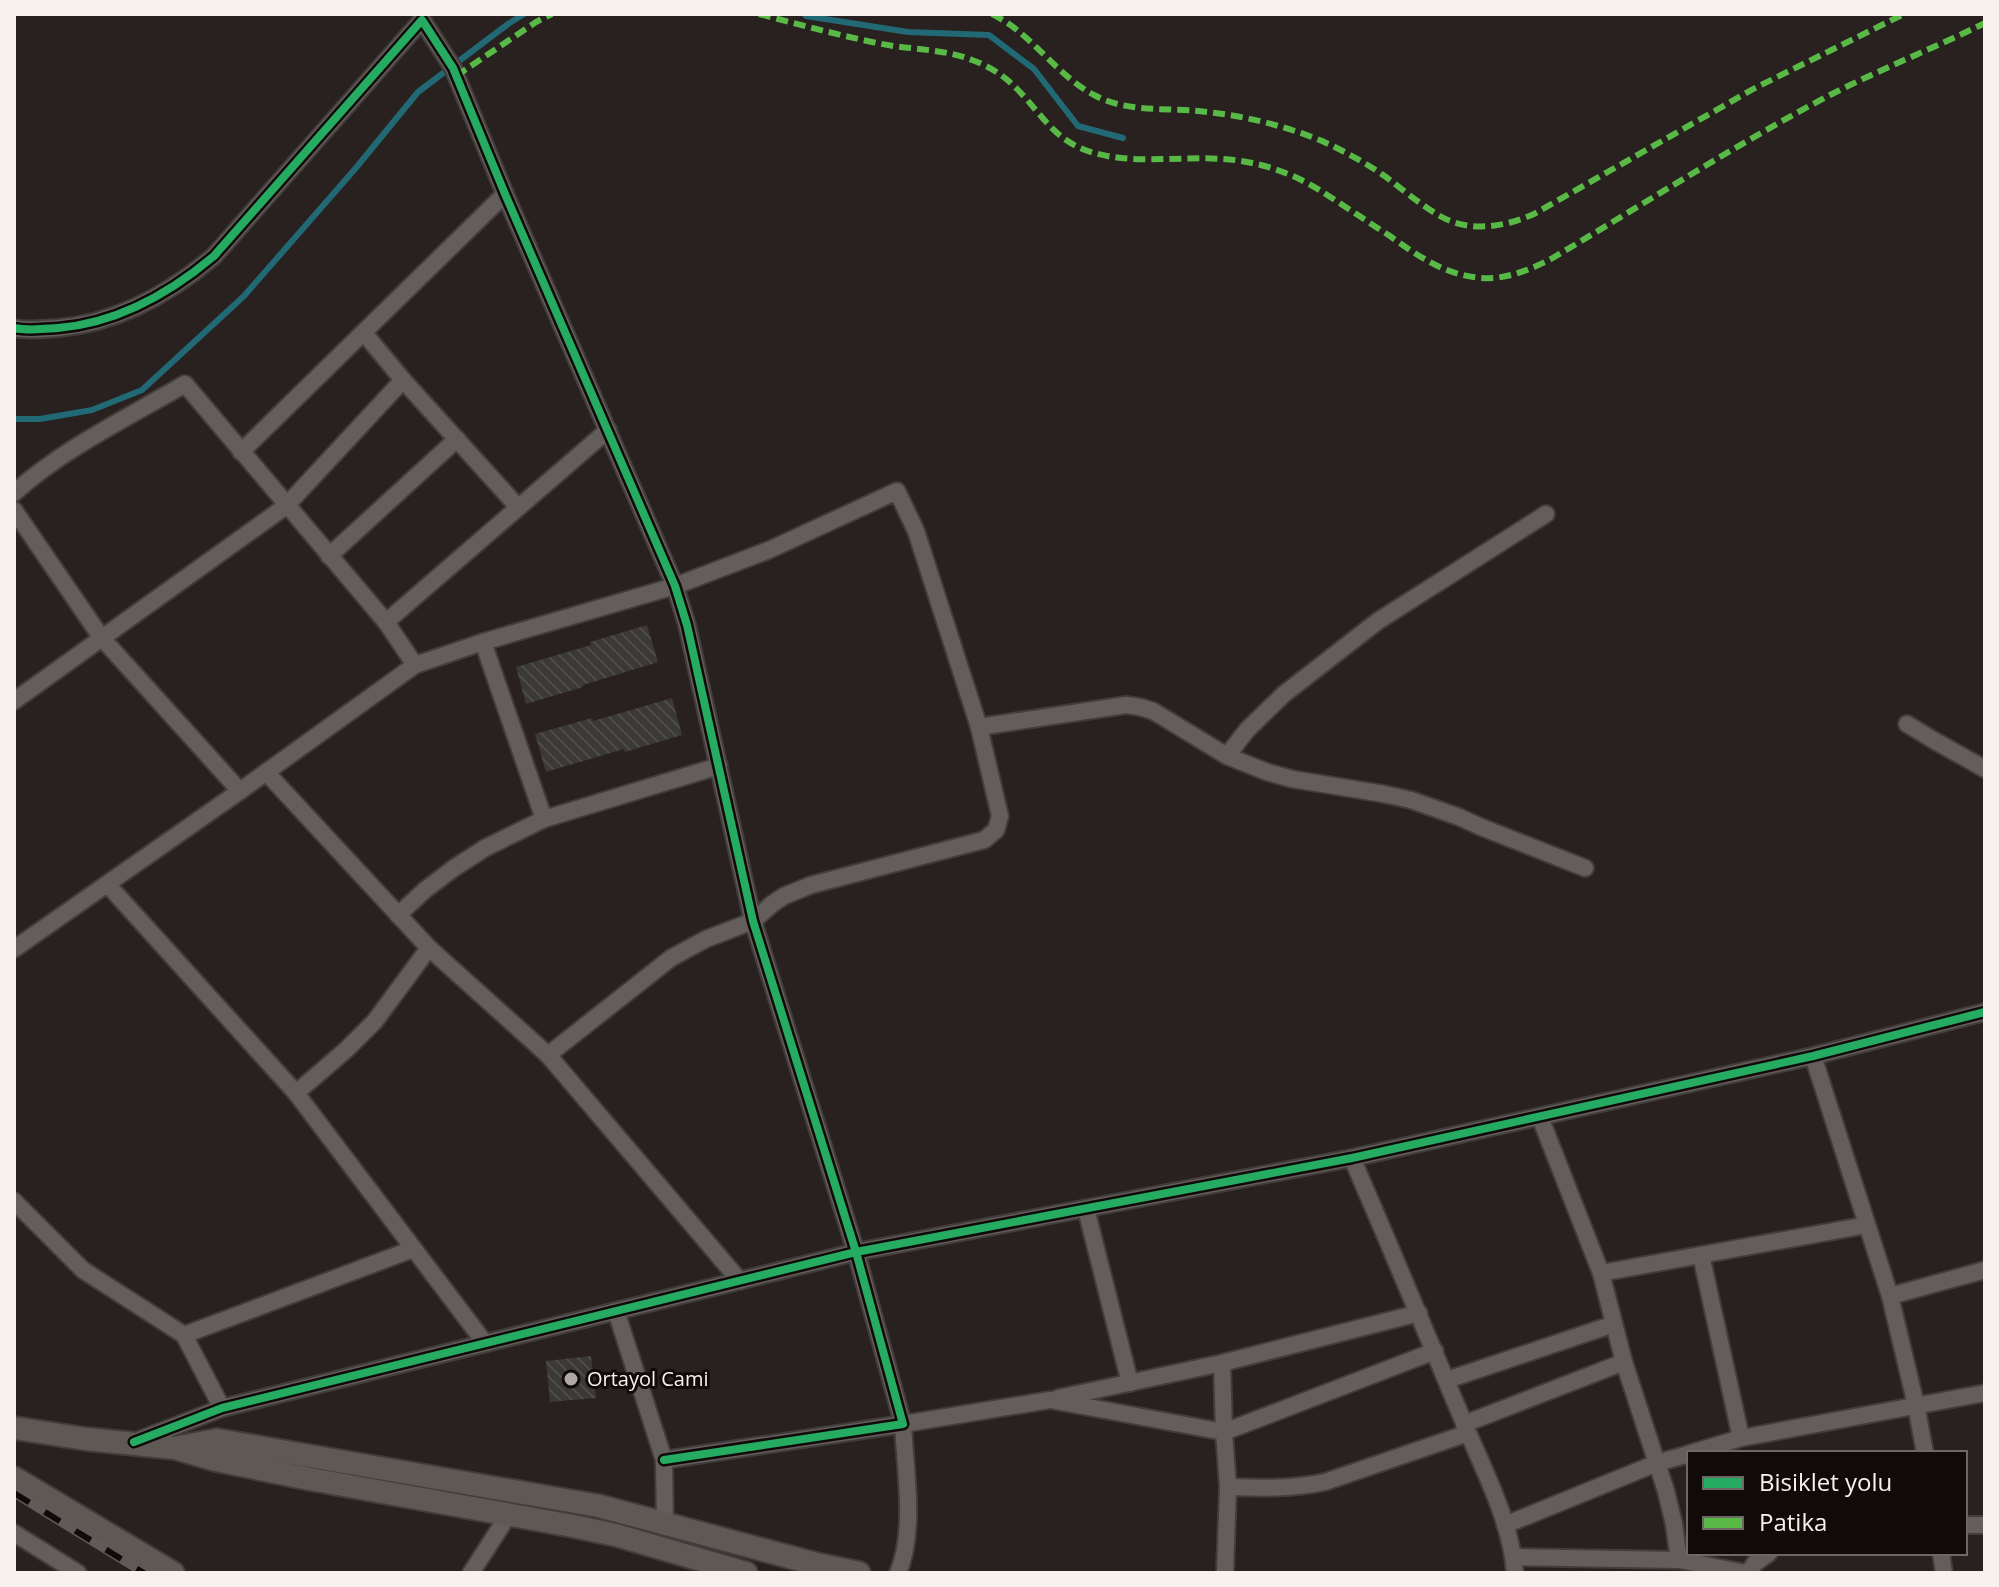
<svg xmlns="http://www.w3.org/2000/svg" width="1999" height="1587" font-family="'Open Sans',sans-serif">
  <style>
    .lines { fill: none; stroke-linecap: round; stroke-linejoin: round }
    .stream { stroke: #216975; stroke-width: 6 }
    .building { fill: url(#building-back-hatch) }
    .minor-casing { stroke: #423d3b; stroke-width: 20 }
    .secondary-casing { stroke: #423d3b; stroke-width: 26 }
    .minor { stroke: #635e5b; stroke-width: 16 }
    .secondary { stroke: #5f5956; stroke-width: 22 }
    .rail-casing { stroke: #605b59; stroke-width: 9 }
    .rail { stroke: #100b09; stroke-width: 6; stroke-dasharray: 18; stroke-linecap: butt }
    .quiet { stroke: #58b947; stroke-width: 6; stroke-dasharray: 12 6; stroke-linecap: butt }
    .cycleway-casing { stroke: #100b09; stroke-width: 13 }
    .cycleway { stroke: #26ab63; stroke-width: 8 }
    .poi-dot { fill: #b0a8a6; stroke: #100b09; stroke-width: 3 }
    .labels { text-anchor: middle; stroke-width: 6; stroke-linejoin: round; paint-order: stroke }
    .poi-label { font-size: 20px; fill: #f9f1ee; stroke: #100b09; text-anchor: start }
  </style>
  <defs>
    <pattern id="building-back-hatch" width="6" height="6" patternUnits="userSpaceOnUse" patternTransform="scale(2)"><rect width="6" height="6" fill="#3b3838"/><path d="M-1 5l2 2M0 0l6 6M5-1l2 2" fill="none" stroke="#4e4c4b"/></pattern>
  </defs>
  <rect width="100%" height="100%" fill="#28211f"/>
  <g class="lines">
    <g class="stream">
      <polyline points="804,14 806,16 908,32 989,35 1034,69 1078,126 1123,138"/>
      <polyline points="14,419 40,419 92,410 142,390 244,296 355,169 418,92 508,24 524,14"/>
    </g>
  </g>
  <g class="building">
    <polygon points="647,625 658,662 583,685 583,687 526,704 516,667 591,645 590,642"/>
    <polygon points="672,698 682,735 625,752 624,749 546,772 535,734 592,718 593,721"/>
    <polygon points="591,1356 596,1398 550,1402 546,1361"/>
  </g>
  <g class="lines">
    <g class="minor-casing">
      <g id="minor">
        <path d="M14,328C29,331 43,329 58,328C118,323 169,294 214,256L422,20L453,68L505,194L675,586L687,625L753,921L856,1252L903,1424L664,1460"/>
        <polyline points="364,333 403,380 518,507"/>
        <polyline points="241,452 505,194"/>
        <path d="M14,493C64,448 127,418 185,384L386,622L415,665"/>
        <polyline points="14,510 101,637 240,791"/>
        <polyline points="329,556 457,439"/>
        <polyline points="386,622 608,430"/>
        <polyline points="483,642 544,819"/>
        <polyline points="14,701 286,506 403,380"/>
        <polyline points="1907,724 1935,741 1985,769"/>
        <polyline points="979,727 1113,707 1126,705 1140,707 1153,711 1227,756 1267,772 1292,779 1384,794 1411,800 1459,817 1481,827 1585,868"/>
        <polyline points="1227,756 1247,730 1284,694 1378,621 1546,514"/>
        <polyline points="266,772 429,948 548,1055 740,1281"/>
        <polyline points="108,885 296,1093 485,1343"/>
        <polyline points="398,915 425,890 454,868 485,848 544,819 719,766"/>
        <polyline points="14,949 240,791 415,665 483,642 675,586 769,550 897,491 916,531 979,727 1000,816 996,830 984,840 811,885 784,896 772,904 753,921 706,939 671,958 548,1055"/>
        <polyline points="1813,1056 1890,1296 1916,1405 1925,1453"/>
        <polyline points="296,1093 347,1049 375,1021 429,948"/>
        <polyline points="1540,1117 1601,1273 1624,1362 1666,1491 1674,1524 1679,1560"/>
        <path d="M1352,1158C1390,1246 1427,1334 1464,1423C1484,1471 1511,1521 1515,1573"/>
        <polyline points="14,1201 83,1270 184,1335 222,1408"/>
        <polyline points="1086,1209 1130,1383"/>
        <polyline points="1701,1255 1741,1438"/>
        <polyline points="1601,1273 1867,1225"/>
        <polyline points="1890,1296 1985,1270"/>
        <polyline points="616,1311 664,1460 665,1522"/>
        <polyline points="184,1335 413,1249"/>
        <polyline points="1222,1363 1224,1432 1435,1351"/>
        <polyline points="1447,1380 1614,1324"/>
        <polyline points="1058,1398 1222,1363 1419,1313"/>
        <polyline points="1464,1424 1624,1362"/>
        <polyline points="134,1442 222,1408 856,1252 1352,1158 1813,1056 1985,1012"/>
        <polyline points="1691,1453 1741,1438 1985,1393"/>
        <path d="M1228,1487C1262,1488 1292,1489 1325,1482L1468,1433"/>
        <polyline points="1505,1525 1657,1463 1689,1454"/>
        <polyline points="1965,1525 1985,1525"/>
        <polyline points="14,1533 78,1573"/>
        <polyline points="1941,1553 1944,1573"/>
        <polyline points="1514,1557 1679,1560 1746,1573"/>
        <polyline points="471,1573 509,1514"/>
        <path d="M898,1573C916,1531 905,1469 903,1424L1050,1400L1224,1432L1228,1487L1225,1573"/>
        <polyline points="1748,1573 1755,1563 1769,1553"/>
      </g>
    </g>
    <g class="secondary-casing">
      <g id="secondary">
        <polyline points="14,1428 86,1439 175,1448 216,1460 310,1479 573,1526 616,1535 746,1573"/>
        <polyline points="180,1447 217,1440 599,1506 816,1564 859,1573"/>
        <polyline points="14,1478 173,1573"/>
      </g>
    </g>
    <use href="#minor" class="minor"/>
    <use href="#secondary" class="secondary"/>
    <g class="rail-casing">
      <polyline id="rail" points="14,1493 144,1573"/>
    </g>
    <use href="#rail" class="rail"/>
    <g class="quiet">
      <path d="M759,14C798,24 837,35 877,43C908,50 942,48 972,60C989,66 1005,76 1017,89C1038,110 1051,134 1078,147C1130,171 1195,150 1252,163C1277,168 1303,179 1324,193C1346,207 1368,222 1390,236C1422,259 1453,280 1494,278C1515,276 1533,268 1551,259C1644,204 1735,145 1830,95C1881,69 1934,48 1985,23"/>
      <path d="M992,14C1033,34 1056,76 1096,96C1127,112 1165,108 1198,111C1241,115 1283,125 1322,141C1344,151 1366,163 1386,177C1403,190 1421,205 1440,216C1469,233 1505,227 1534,214L1755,88L1904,14"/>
      <polyline points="456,76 536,22 552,14"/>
    </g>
    <g class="cycleway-casing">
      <g id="cycleway">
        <path d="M14,328C29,331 43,329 58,328C118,323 169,294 214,256L422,20L453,68L505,194L675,586L687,625L753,921L856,1252L903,1424L664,1460"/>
        <polyline points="134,1442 222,1408 856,1252 1352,1158 1813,1056 1985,1012"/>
      </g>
    </g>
    <use href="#cycleway" class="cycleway"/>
  </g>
  <circle class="poi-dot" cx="571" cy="1379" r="8"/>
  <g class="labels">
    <g class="poi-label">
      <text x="587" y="1386">Ortayol Cami</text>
    </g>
  </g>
  <rect width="1999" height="1587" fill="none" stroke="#f9f1ee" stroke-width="32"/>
  <rect x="1687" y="1451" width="280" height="104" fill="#100b09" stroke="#6d6765" stroke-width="2"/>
  <rect x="1703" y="1477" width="40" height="12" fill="#26ab63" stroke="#6d6765" stroke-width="2"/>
  <text x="1759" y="1491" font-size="24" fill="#f9f1ee">Bisiklet yolu</text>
  <rect x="1703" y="1517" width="40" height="12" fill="#58b947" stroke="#6d6765" stroke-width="2"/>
  <text x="1759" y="1531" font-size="24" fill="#f9f1ee">Patika</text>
</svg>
